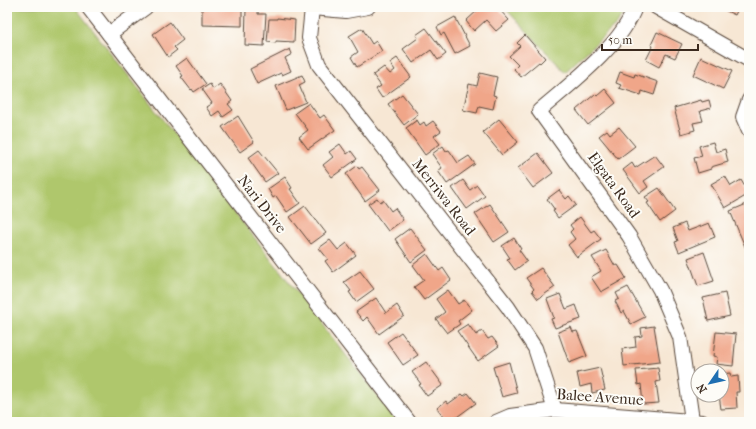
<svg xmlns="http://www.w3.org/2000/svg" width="756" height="429" font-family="'IM FELL French Canon',serif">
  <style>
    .green { fill: #afc76c; stroke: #757845 }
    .building { fill: #f0a689 }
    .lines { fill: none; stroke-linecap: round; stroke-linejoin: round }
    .minor-casing { stroke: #574639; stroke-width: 16 }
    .minor { stroke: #fff; stroke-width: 14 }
    .labels { text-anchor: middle; stroke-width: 4; stroke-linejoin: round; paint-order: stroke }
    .street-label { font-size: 15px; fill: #3b2a1e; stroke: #fdfcf7 }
  </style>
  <rect width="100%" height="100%" fill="#fdfcf7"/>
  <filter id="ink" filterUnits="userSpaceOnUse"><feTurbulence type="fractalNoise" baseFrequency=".025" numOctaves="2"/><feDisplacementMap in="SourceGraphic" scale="8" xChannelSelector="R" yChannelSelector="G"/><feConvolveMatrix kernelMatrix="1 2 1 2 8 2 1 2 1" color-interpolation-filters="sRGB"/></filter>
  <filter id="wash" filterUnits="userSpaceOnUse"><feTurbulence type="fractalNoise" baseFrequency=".012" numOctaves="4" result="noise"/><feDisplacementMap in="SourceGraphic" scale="16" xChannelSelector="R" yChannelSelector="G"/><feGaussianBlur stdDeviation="0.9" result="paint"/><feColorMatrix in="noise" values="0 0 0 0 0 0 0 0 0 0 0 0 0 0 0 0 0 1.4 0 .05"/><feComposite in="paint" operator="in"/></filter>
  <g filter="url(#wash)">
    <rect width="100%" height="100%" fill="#f7e7d4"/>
    <g class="green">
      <polygon points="7,7 75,7 398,422 7,422"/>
      <polygon points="504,7 624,7 623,15 617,24 565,72"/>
    </g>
    <g id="blocks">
      <g class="building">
        <polygon points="477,7 497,7 509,20 496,31 486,20 474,31 466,21 479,9"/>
        <polygon points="718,7 739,7 735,15"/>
        <polygon points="202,8 242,9 242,26 202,25"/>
        <polygon points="246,9 258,10 258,14 266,14 264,46 245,45"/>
        <polygon points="455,17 470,46 455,54 444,33 441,35 437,27"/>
        <polygon points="277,18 295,20 294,42 276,41 276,43 267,42 269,19 277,19"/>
        <polygon points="170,22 183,40 174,47 177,50 168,57 153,34"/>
        <polygon points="362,28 372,44 376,41 382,51 357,67 351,57 358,52 349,36"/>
        <polygon points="426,28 446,54 438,60 431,50 413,63 403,49 418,38 416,35"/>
        <polygon points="657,32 682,44 675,58 666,54 659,67 646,60 653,46 651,45"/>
        <polygon points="525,35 545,58 540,63 539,62 521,77 514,69 518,65 509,56 520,46 517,43"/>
        <polygon points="290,49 292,54 285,58 291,71 282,75 281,73 257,84 250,69"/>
        <polygon points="701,57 732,71 723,89 693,75"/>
        <polygon points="187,58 206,84 194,92 192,89 191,90 181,77 183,76 176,66"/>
        <polygon points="397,58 411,77 382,98 376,89 381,86 373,75 384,67 390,74 395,70 390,63"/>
        <polygon points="620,72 634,77 635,74 658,82 654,95 642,91 641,95 619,88 621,85 616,83"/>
        <polygon points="480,73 497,77 493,95 496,96 493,109 479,106 477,113 463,110 469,84 477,86"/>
        <polygon points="302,75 305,82 299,85 306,102 286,110 276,86"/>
        <polygon points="210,84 213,89 220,84 232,101 228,104 233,110 223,117 219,111 212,116 206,107 212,103 202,89"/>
        <polygon points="605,89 616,103 588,125 576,110 595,94 597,96"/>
        <polygon points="402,94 418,114 404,125 388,104"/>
        <polygon points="701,100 702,102 709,100 711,108 700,111 703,121 693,123 695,130 681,134 674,108"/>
        <polygon points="309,103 320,118 324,115 335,130 308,149 299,137 308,130 295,113"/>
        <polygon points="238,116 254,142 240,152 222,127"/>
        <polygon points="499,119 518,142 502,155 483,132"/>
        <polygon points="417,120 420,125 424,122 426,126 433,121 441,131 434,136 440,144 425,155 406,128"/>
        <polygon points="619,127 635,146 618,159 599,136 607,130 610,134"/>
        <polygon points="713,142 716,152 725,149 728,162 711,167 711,169 698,173 694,158 702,156 699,146"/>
        <polygon points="340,144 347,154 351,151 357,159 332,177 323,165 333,157 329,152"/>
        <polygon points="443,146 446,151 449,150 458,163 469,156 475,164 447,184 438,171 442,168 432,154"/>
        <polygon points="259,150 278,173 265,182 248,158"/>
        <polygon points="538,153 553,173 533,188 518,168"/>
        <polygon points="655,155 664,167 644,181 648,187 640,193 623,170 632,163 635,168"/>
        <polygon points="357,166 359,169 362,167 380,190 365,201 346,174"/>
        <polygon points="725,176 731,186 741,180 749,194 725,208 711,184"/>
        <polygon points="285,177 292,188 290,189 300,203 287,212 276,196 273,198 268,189"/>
        <polygon points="463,180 470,190 477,185 485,196 467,209 452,188"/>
        <polygon points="659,188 675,211 660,222 647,203 649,202 645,197"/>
        <polygon points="559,190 566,199 569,196 576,205 558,218 553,211 555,210 547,199"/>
        <polygon points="377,198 380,202 383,200 391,211 395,208 403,220 388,231 368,204"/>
        <polygon points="749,203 749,247 746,249 730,211"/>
        <polygon points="490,204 509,232 494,242 475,214"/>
        <polygon points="305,206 326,233 311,244 290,217"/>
        <polygon points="580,217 591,232 594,230 601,239 577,257 568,245 575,239 570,232 573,229 570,225"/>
        <polygon points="685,223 688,231 709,223 715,237 679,252 675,242 678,241 673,228"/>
        <polygon points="410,228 427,250 411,262 395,239"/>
        <polygon points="514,238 521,249 519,250 527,261 515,270 507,259 510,258 502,246"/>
        <polygon points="330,240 338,250 347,243 356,255 333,272 325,261 328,259 319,248"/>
        <polygon points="606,250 615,266 618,265 626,278 601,292 591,277 601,271 592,257"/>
        <polygon points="704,252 714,281 698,286 688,258"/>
        <polygon points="427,254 439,271 443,268 451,280 424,300 414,287 424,280 413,265"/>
        <polygon points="541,268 555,287 538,299 532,291 534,289 526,278"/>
        <polygon points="360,271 374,289 356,302 349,292 351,291 344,282"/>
        <polygon points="628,287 645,317 631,324 624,311 621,313 615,301 619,299 616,293"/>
        <polygon points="448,290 458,304 464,300 472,310 458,321 460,324 447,333 436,319 445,312 436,299"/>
        <polygon points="725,293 730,316 708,321 703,298"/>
        <polygon points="560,294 566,309 576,305 581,319 555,328 551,319 554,318 547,299"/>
        <polygon points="376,298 386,313 397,305 404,316 379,334 367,317 363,321 356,312"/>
        <polygon points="468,324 476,335 482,331 488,339 492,337 499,346 478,361 457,331"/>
        <polygon points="654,326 660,362 624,366 622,349 636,347 635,337 642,336 641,328"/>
        <polygon points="571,327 573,332 577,331 587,356 569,363 558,332"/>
        <polygon points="401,332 418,355 403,365 387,342"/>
        <polygon points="716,332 736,334 733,366 716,364 717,357 713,356"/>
        <polygon points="426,362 443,385 427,396 419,385 421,384 412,372"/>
        <polygon points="509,362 517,393 502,397 493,367"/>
        <polygon points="600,368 605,390 592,393 591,384 580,387 577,373"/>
        <polygon points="658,368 660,381 656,382 659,403 643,404 641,384 638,385 636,370"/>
        <polygon points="730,373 731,377 738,376 739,392 736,392 737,408 721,409 719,395 722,395 722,374"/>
        <polygon points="468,393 476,403 450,422 448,422 437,408 446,401 448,404 462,394 464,396"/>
      </g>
    </g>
  </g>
  <g filter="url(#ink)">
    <use href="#blocks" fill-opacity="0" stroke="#574639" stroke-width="1"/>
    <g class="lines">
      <g class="minor-casing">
        <g id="minor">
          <polyline points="88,7 409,422"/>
          <polyline points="310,7 312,8 346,11 368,7"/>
          <path d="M635,7C622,45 569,85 539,111L629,236L660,290L680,337L692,420"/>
          <polyline points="656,7 749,60"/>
          <polyline points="312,8 309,38 319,65 508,307 535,348 555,410"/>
          <polyline points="109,34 146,7"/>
          <polyline points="749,100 743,117 749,131"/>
          <polyline points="496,422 510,416 555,410 702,422"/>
        </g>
      </g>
      <use href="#minor" class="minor"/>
    </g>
  </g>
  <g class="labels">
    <g class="street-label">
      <text transform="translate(614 185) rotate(54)" y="5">Elgata Road</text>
      <text transform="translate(444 197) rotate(52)" y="5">Merriwa Road</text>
      <text transform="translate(262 204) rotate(52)" y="5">Nari Drive</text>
      <text transform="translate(600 397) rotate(4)" y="5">Balee Avenue</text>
    </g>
  </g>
  <rect width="756" height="429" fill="none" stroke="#fdfcf7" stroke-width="24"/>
  <g transform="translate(710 383) rotate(236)"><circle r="19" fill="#fdfcf7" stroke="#afa8a0"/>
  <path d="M0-3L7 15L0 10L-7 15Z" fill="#1f6fb2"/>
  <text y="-6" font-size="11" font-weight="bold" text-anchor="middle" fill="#3b2a1e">N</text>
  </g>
  <path d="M602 44v6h96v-6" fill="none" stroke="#3b2a1e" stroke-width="2"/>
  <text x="608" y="44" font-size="12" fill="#3b2a1e" stroke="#fdfcf7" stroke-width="3" paint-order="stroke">50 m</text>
</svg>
